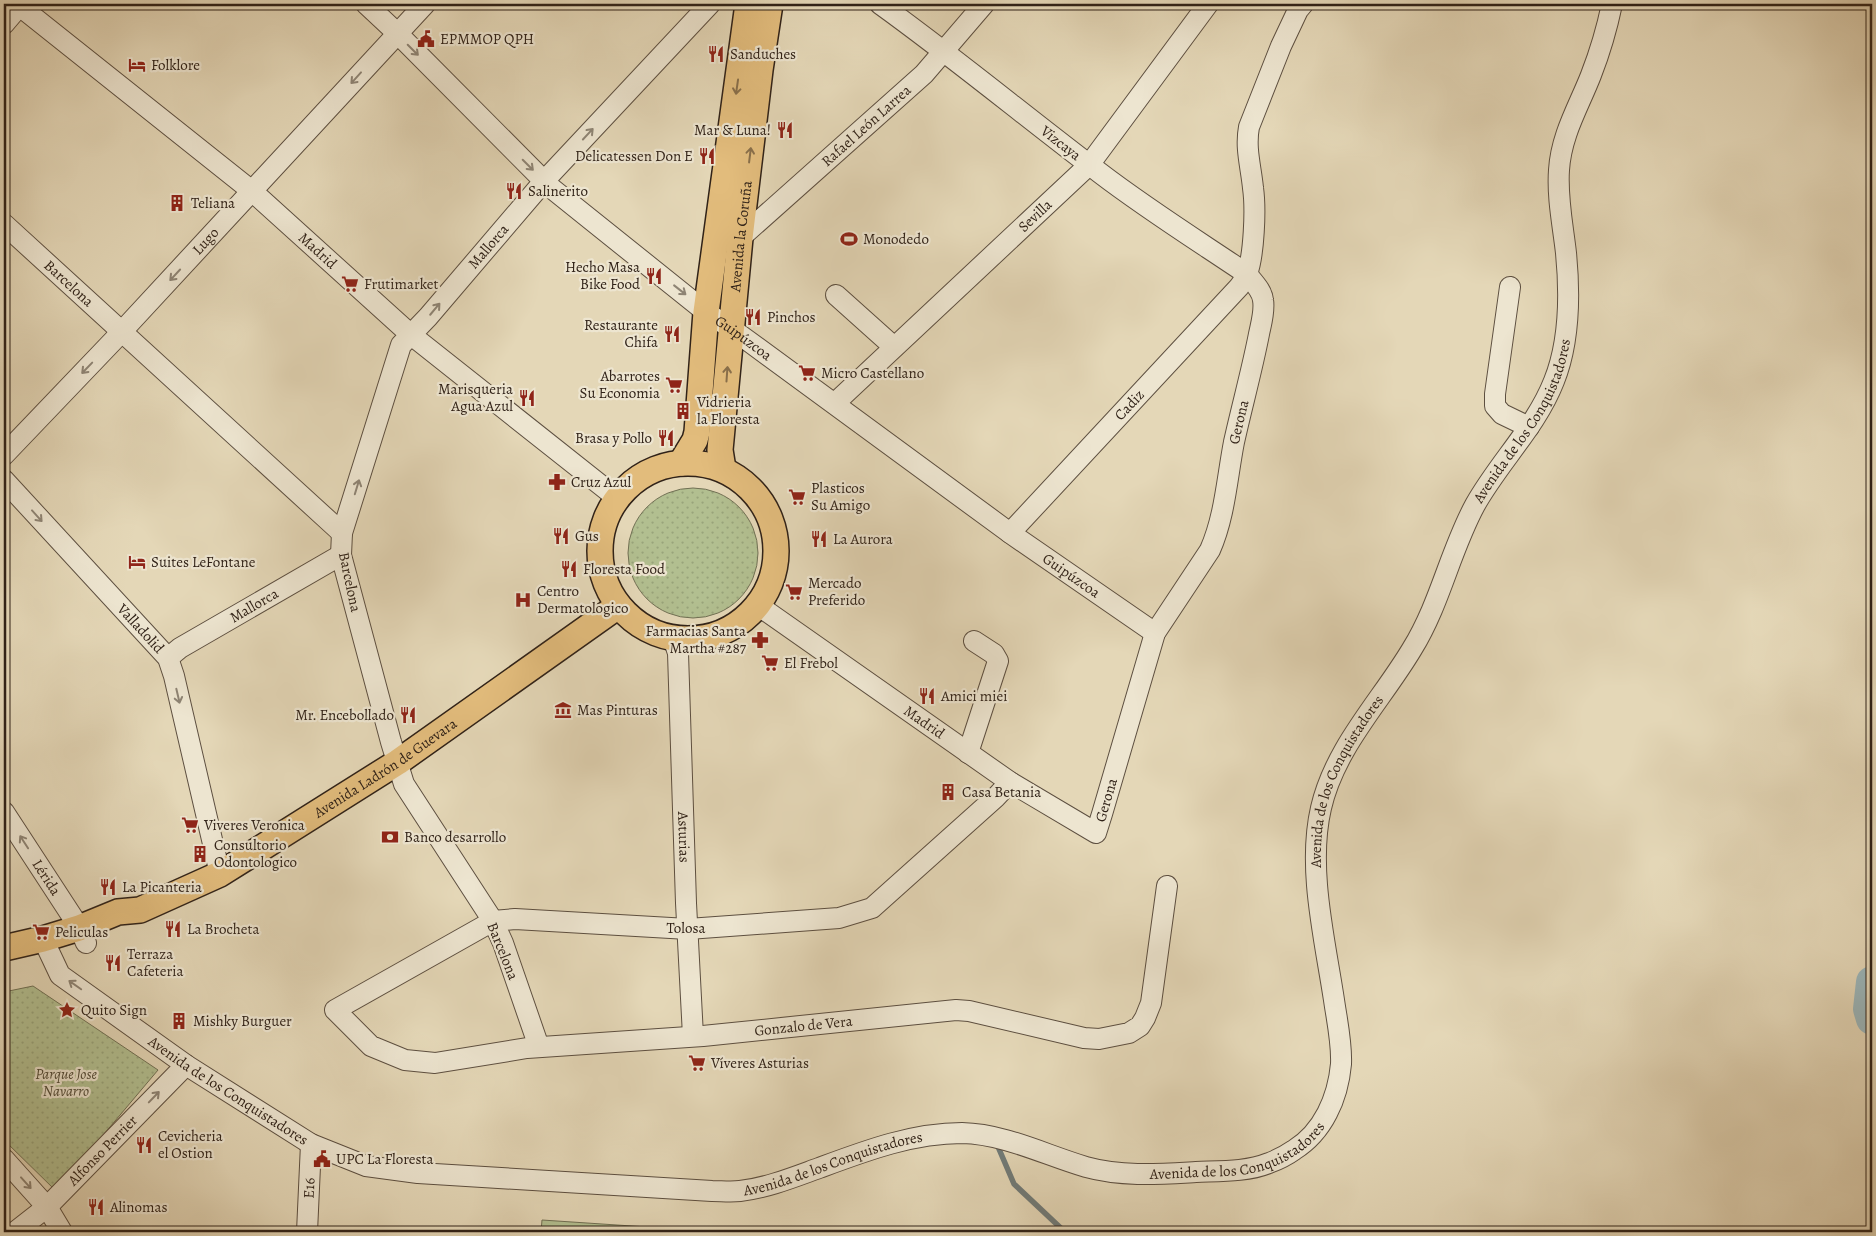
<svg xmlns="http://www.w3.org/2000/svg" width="1876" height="1236" font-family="Alegreya,serif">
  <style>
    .grass { fill: url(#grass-dots); stroke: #717054 }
    .garden { fill: #b2bf90; stroke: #717054 }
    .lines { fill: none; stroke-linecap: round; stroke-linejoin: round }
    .stream { stroke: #707b79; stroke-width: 5.5 }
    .river { stroke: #9bb6ba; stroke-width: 32 }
    .minor-casing { stroke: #5d4f40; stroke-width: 22 }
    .major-casing { stroke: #302218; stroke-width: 28 }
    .minor { stroke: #ede5d0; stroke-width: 20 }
    .major { stroke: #e2bc7c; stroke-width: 25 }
    .oneway { stroke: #8e8474 }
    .oneway2 { stroke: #896f4a }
    .labels { text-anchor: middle; stroke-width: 4.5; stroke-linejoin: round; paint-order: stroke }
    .poi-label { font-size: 15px; fill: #302218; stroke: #ede5d0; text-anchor: start }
    .street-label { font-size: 15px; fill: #302218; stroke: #ede5d0 }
    .park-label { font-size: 15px; font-style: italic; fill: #504936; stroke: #ede5d0 }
  </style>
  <defs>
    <pattern id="grass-dots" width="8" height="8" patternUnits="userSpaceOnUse" patternTransform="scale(1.25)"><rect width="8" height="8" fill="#b2bf90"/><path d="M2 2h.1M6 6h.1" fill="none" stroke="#99a47b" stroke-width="1.8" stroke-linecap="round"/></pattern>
  </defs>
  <rect width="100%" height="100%" fill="#e4d7b7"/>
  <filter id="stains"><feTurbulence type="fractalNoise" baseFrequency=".004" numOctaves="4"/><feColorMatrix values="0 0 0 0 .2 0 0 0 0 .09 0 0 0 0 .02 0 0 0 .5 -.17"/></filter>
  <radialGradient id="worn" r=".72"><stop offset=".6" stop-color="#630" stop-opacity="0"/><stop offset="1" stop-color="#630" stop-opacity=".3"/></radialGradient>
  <g class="grass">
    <circle cx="693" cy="553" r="65"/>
    <polygon points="33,986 158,1070 56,1191 4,1140 4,992"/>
  </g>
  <polygon class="garden" points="542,1220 722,1232 541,1232"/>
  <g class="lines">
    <polyline class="stream" points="996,1142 1014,1184 1065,1232"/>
    <polyline class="river" points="1872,982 1869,1009 1872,1019"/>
    <g class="minor-casing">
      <g id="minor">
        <path id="s1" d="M17,4L253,192L410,334L617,498"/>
        <path id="s2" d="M366,4L397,33L550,187L706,312L732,329L1010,533L1155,633"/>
        <polyline points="4,24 21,4"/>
        <path id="s3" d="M4,224L342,533"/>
        <path id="s4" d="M740,238L924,74L984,4"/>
        <polyline points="1510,287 1495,394 1495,406 1502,414 1529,427"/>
        <polyline points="836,295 894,347"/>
        <path id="s5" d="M835,403L1089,165L1208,4"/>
        <path id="s6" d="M4,455L113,341L425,4"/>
        <path id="s7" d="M4,480L168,658L174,676L220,874"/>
        <path id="s8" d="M1010,533L1239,287C1242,283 1246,278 1247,274C1254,255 1256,209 1253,188C1251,167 1245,148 1249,127L1281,46L1298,10L1303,4"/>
        <path id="s9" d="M759,606L1010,782L1096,833L1102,814L1155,633L1210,550C1225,516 1227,478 1234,442C1242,406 1252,370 1259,334C1261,324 1265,311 1263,300C1262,290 1253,282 1247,274C1198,241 1147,209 1100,173C1026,117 955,58 880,4"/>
        <path id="s10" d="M673,638L678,653L686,903L693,1036"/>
        <path id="s11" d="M168,658L180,648L341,555"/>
        <polyline points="968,753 998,661 994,654 974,641"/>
        <path id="s12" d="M1010,782L996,797L872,908L839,918L688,929L515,919L493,921L335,1010L371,1046L405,1060L435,1063L527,1048L703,1036L956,1010L969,1011L1084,1038L1099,1039L1129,1033L1140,1026L1145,1018L1151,1003L1167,886"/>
        <path id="s13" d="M4,812L79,927L86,943"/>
        <path id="s14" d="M43,939L60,975L186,1065L311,1144L366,1166L418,1173L712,1191C721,1191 731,1192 740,1191C767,1188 794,1177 819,1168C865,1151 912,1133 962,1133C1005,1134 1045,1155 1086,1167C1122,1177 1160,1174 1196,1172C1220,1171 1247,1172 1269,1163C1277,1160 1287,1155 1294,1150C1323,1132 1338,1098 1341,1064C1342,1043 1337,1021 1334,1000C1325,940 1307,868 1321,808C1335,747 1381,701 1412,649C1440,604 1450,551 1475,505C1499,462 1536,427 1554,381C1570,341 1570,294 1566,253C1563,226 1557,198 1559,170C1561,135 1579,106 1591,75C1600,52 1607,28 1612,4"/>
        <path id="s15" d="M539,1047L503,943L493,921L404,784L391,742L341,555L342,533L401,345L428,317L545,180L710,4"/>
        <polyline points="4,1159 47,1207 62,1232"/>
        <path id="s16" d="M15,1232L47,1207L186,1065"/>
        <path id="s17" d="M307,1232L311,1144"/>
      </g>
    </g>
    <g class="major-casing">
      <g id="major">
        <circle cx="688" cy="551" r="88"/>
        <polyline points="681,463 695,440 697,432 706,312 748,4"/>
        <path id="s18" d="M723,469L720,450L740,238L760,70L770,4"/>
        <path id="s19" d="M4,948L43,939L79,928L118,912L140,910L220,874L398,762L618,606"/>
      </g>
    </g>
    <use href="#minor" class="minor"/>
    <use href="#major" class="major"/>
  </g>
  <defs><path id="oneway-shaft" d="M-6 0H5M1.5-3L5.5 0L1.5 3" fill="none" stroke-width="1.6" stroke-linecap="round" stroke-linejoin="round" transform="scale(1.25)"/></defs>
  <g class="oneway">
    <use href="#oneway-shaft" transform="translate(413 50) rotate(45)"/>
    <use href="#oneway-shaft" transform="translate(356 78) rotate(132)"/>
    <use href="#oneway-shaft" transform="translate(588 134) rotate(-47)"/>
    <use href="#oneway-shaft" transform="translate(528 165) rotate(45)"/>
    <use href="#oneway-shaft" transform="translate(175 275) rotate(133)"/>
    <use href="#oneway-shaft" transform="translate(680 290) rotate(38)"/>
    <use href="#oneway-shaft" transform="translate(435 309) rotate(-50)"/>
    <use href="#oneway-shaft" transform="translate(87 368) rotate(134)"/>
    <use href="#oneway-shaft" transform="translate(357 487) rotate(-73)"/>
    <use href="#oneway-shaft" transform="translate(37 516) rotate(48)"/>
    <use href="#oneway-shaft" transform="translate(178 696) rotate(77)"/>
    <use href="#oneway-shaft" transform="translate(24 842) rotate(-123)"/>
    <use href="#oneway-shaft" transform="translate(75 985) rotate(-145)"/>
    <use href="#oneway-shaft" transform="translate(154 1097) rotate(-46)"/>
    <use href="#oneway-shaft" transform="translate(26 1183) rotate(48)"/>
  </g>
  <g class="oneway2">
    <use href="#oneway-shaft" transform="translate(737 87) rotate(98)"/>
    <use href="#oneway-shaft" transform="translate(750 155) rotate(-83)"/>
    <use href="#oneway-shaft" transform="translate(727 374) rotate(-86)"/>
  </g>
  <defs>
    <g id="civic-bare" transform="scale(1.35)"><path d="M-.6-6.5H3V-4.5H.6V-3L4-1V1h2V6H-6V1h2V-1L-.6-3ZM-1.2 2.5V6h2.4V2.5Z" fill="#8f2418" stroke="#ede5d0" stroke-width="2.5" paint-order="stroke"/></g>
    <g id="restaurant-bare" transform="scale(1.35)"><path d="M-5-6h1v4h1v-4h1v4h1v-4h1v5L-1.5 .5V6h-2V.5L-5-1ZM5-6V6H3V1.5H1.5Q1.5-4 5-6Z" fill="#8f2418" stroke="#ede5d0" stroke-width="2.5" paint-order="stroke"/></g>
    <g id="hotel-bare" transform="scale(1.35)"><path d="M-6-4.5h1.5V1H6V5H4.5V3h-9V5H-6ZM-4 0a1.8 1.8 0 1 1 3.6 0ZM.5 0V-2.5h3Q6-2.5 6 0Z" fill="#8f2418" stroke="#ede5d0" stroke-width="2.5" paint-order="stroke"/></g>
    <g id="building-bare" transform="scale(1.35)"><path d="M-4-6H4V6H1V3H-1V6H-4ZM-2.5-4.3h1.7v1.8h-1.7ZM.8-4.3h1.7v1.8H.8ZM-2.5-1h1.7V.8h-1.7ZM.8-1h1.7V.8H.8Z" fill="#8f2418" stroke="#ede5d0" stroke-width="2.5" paint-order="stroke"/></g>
    <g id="stadium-bare" transform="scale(1.35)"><path d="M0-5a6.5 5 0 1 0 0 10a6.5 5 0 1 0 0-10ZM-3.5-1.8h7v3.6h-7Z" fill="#8f2418" stroke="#ede5d0" stroke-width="2.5" paint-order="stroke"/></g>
    <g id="supermarket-bare" transform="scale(1.35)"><path d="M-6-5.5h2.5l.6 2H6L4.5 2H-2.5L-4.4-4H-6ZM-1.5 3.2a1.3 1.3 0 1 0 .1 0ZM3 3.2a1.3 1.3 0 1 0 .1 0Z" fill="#8f2418" stroke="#ede5d0" stroke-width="2.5" paint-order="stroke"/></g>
    <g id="pharmacy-bare" transform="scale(1.35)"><path d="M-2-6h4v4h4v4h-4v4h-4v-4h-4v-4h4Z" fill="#8f2418" stroke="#ede5d0" stroke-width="2.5" paint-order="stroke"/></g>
    <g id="hospital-bare" transform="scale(1.35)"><path d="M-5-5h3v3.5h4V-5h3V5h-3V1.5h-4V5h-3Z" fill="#8f2418" stroke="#ede5d0" stroke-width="2.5" paint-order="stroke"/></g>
    <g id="museum-bare" transform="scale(1.35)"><path d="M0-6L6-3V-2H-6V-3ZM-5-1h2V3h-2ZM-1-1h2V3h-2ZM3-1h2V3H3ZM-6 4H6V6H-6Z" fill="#8f2418" stroke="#ede5d0" stroke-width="2.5" paint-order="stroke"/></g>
    <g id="bank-bare" transform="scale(1.35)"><path d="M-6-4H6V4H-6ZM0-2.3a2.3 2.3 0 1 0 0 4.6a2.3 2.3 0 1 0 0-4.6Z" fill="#8f2418" stroke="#ede5d0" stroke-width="2.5" paint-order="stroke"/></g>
    <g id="sight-bare" transform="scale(1.35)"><path d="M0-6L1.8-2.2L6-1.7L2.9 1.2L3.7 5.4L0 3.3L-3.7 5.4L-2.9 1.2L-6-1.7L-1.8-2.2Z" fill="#8f2418" stroke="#ede5d0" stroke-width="2.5" paint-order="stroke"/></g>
  </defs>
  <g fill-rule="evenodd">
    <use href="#civic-bare" x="426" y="39"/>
    <use href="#restaurant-bare" x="716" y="54"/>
    <use href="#hotel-bare" x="137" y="65"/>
    <use href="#restaurant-bare" x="785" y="130"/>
    <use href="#restaurant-bare" x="707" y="156"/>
    <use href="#restaurant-bare" x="514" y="191"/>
    <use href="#building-bare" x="177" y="203"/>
    <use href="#stadium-bare" x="849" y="239"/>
    <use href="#restaurant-bare" x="654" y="276"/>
    <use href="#supermarket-bare" x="350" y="284"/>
    <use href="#restaurant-bare" x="753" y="317"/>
    <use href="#restaurant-bare" x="672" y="334"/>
    <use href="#supermarket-bare" x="807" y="373"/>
    <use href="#supermarket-bare" x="674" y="385"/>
    <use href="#restaurant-bare" x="527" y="398"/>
    <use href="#building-bare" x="683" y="411"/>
    <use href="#restaurant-bare" x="666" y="438"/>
    <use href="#pharmacy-bare" x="557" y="482"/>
    <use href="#supermarket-bare" x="797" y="497"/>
    <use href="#restaurant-bare" x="561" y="536"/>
    <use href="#restaurant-bare" x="819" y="539"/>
    <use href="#hotel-bare" x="137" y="562"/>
    <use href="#restaurant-bare" x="569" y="569"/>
    <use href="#supermarket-bare" x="794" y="592"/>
    <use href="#hospital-bare" x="523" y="600"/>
    <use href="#pharmacy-bare" x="760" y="640"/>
    <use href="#supermarket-bare" x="770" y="663"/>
    <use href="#restaurant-bare" x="927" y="696"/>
    <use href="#museum-bare" x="563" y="710"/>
    <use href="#restaurant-bare" x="408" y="715"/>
    <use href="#building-bare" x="948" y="792"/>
    <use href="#supermarket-bare" x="190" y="825"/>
    <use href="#bank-bare" x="390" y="837"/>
    <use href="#building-bare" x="200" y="854"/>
    <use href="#restaurant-bare" x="108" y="887"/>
    <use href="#restaurant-bare" x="173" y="929"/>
    <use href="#supermarket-bare" x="41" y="932"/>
    <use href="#restaurant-bare" x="113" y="963"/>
    <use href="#sight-bare" x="67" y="1010"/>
    <use href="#building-bare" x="179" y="1021"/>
    <use href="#supermarket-bare" x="697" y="1063"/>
    <use href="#restaurant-bare" x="144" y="1145"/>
    <use href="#civic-bare" x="322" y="1159"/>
    <use href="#restaurant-bare" x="96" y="1207"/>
  </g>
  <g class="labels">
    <g class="poi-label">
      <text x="440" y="44">EPMMOP QPH</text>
      <text x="730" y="59">Sanduches</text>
      <text x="151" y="70">Folklore</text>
      <text x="771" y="135" text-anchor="end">Mar &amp; Luna!</text>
      <text x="693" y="161" text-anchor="end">Delicatessen Don E</text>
      <text x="528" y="196">Salinerito</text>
      <text x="191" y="208">Teliana</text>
      <text x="863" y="244">Monodedo</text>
      <text x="640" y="272" text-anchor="end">Hecho Masa<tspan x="640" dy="17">Bike Food</tspan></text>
      <text x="364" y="289">Frutimarket</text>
      <text x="767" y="322">Pinchos</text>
      <text x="658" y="330" text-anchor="end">Restaurante<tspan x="658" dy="17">Chifa</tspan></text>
      <text x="821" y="378">Micro Castellano</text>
      <text x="660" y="381" text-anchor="end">Abarrotes<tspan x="660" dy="17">Su Economia</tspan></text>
      <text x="513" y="394" text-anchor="end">Marisqueria<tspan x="513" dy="17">Agua Azul</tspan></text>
      <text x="697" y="407">Vidrieria<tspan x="697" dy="17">la Floresta</tspan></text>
      <text x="652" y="443" text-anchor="end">Brasa y Pollo</text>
      <text x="571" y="487">Cruz Azul</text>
      <text x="811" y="493">Plasticos<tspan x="811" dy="17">Su Amigo</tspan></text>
      <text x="575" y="541">Gus</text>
      <text x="833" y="544">La Aurora</text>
      <text x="151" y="567">Suites LeFontane</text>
      <text x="583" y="574">Floresta Food</text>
      <text x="808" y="588">Mercado<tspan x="808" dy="17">Preferido</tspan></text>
      <text x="537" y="596">Centro<tspan x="537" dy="17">Dermatologico</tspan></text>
      <text x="746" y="636" text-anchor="end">Farmacias Santa<tspan x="746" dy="17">Martha #287</tspan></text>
      <text x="784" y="668">El Frebol</text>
      <text x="941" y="701">Amici miei</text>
      <text x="577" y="715">Mas Pinturas</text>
      <text x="394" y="720" text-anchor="end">Mr. Encebollado</text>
      <text x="962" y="797">Casa Betania</text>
      <text x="204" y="830">Viveres Veronica</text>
      <text x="404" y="842">Banco desarrollo</text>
      <text x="214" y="850">Consultorio<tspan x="214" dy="17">Odontologico</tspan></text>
      <text x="122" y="892">La Picanteria</text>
      <text x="187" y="934">La Brocheta</text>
      <text x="55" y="937">Peliculas</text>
      <text x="127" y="959">Terraza<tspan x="127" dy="17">Cafeteria</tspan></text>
      <text x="81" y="1015">Quito Sign</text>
      <text x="193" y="1026">Mishky Burguer</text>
      <text x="711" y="1068">Víveres Asturias</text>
      <text x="158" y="1141">Cevicheria<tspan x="158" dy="17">el Ostion</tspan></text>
      <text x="336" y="1164">UPC La Floresta</text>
      <text x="110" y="1212">Alinomas</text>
    </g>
    <g class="street-label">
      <text dy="5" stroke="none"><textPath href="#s4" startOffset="169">Rafael León Larrea</textPath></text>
      <text transform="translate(1061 143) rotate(38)" y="5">Vizcaya</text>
      <text dy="5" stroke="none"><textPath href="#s5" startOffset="274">Sevilla</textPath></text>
      <text dy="5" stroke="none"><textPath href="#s18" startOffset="234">Avenida la Coruña</textPath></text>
      <text dy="5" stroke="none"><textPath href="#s6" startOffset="294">Lugo</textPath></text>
      <text dy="5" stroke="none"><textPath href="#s15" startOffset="886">Mallorca</textPath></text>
      <text dy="5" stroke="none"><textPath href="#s1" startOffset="389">Madrid</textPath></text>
      <text dy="5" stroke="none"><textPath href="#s3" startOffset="88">Barcelona</textPath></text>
      <text dy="5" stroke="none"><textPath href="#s2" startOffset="505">Guipúzcoa</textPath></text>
      <text dy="5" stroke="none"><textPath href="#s8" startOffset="175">Cadiz</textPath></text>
      <text dy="5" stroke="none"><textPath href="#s14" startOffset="2148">Avenida de los Conquistadores</textPath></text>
      <text dy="5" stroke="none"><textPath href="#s9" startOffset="846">Gerona</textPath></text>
      <text dy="5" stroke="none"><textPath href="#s2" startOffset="910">Guipúzcoa</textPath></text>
      <text transform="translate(350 582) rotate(78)" y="5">Barcelona</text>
      <text dy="5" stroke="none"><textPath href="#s11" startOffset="101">Mallorca</textPath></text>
      <text dy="5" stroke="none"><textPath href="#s7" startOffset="202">Valladolid</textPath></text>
      <text dy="5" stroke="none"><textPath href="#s9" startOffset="202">Madrid</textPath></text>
      <text dy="5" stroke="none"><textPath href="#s19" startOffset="426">Avenida Ladrón de Guevara</textPath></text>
      <text dy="5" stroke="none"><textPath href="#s14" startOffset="1742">Avenida de los Conquistadores</textPath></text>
      <text dy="5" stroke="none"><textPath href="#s9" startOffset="441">Gerona</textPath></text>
      <text dy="5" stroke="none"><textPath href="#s10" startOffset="200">Asturias</textPath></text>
      <text dy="5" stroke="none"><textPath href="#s13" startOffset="78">Lérida</textPath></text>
      <text x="686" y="933">Tolosa</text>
      <text transform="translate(503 951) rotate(68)" y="5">Barcelona</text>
      <text dy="5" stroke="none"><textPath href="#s12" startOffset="1238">Gonzalo de Vera</textPath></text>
      <text dy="5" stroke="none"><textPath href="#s14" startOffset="244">Avenida de los Conquistadores</textPath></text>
      <text dy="5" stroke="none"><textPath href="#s14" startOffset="1294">Avenida de los Conquistadores</textPath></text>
      <text dy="5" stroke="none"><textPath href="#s16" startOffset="120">Alfonso Perrier</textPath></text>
      <text dy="5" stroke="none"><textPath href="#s14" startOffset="874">Avenida de los Conquistadores</textPath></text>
      <text dy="5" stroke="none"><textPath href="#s17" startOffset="44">E16</textPath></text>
    </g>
    <g class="park-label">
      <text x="66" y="1079">Parque Jose<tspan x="66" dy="17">Navarro</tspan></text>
    </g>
  </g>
  <rect width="1876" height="1236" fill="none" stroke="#e4d7b7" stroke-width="20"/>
  <rect x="5" y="5" width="1866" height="1226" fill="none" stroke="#302218" stroke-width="2.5"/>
  <rect x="10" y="10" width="1856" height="1216" fill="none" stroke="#302218"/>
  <rect width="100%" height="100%" filter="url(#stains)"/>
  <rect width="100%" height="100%" fill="url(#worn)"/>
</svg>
